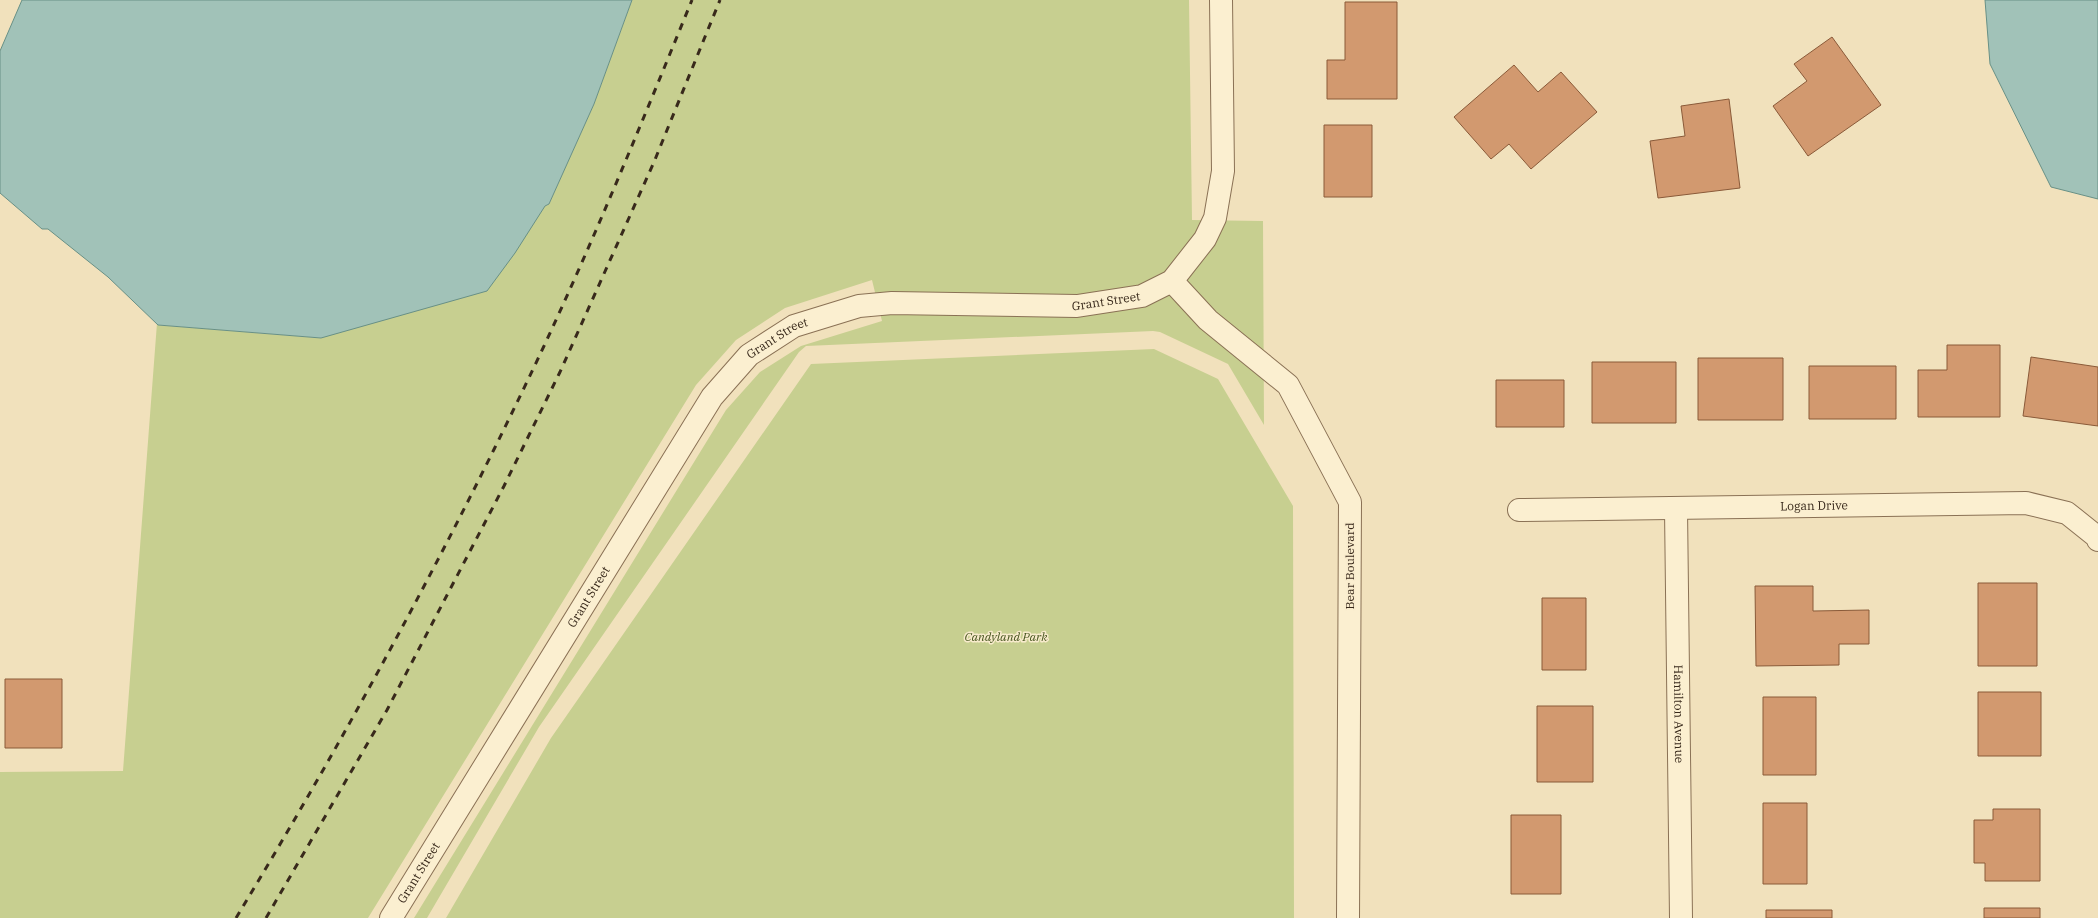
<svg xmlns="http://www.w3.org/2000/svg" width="2098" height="918" font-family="'IBM Plex Serif',serif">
	<rect width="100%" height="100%" fill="#f1e1bc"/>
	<path fill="#c7cf90" d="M632,0H1189L1192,220L1263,221L1264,425L1228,364L1160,332L1153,331L806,346L799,352L539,727L427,918H414L726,410L760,372L801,346L882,321L872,280L785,308L736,340L696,385L368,918H0V772L123,771L157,323L158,325L321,338L549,204L594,104Z
		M1154,349L1218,379L1293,506L1294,918H446L551,738L811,364Z"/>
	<path fill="#a1c2b8" stroke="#689086" d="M22,0H632L594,104L549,204L545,206L515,253L487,291L321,338L158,325L108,277L48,229H42L0,193V51Z
		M1985,0H2098V199L2051,187L1990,64Z"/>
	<path fill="#d2996f" stroke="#8a5a39" d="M1345,2H1397V99H1327V60H1345Z
		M1832,37L1881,105L1808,156L1773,106L1807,81L1794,64Z
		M1514,65L1538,92L1561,72L1597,112L1531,169L1509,144L1491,159L1454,117Z
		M1729,99L1740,188L1658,198L1650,141L1685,136L1681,106Z
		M1324,125H1372V197H1324Z
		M1947,345H2000V417H1918V370H1947Z
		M2031,357L2098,367V426L2023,416Z
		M1698,358H1783V420H1698Z
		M1592,362H1676V423H1592Z
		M1809,366H1896V419H1809Z
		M1496,380H1564V427H1496Z
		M1978,583H2037V666H1978Z
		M1755,586H1813V611L1869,610V644H1839V665L1756,666Z
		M1542,598H1586V670H1542Z
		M5,679H62V748H5Z
		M1978,692H2041V756H1978Z
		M1763,697H1816V775H1763Z
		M1537,706H1593V782H1537Z
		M1763,803H1807V884H1763Z
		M1993,809H2040V881H1985V863H1974V820H1993Z
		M1511,815H1561V894H1511Z
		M1984,908H2040V918H1984Z
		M1766,910H1832V918H1766Z"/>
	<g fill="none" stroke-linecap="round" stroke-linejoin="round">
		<g stroke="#8a7155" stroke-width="24">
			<g id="minor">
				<path d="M1172,281L1208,320L1288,385L1350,502L1348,918"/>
				<path id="s1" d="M1676,509L1681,918"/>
				<path id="s2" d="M1519,510L2026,503L2067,513L2097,537L2098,540"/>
				<path id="s3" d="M391,918L712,397L749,355L794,326L859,306L892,303L1077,306L1142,296L1172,281L1205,239L1215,218L1223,171L1221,0"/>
			</g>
		</g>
		<use href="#minor" stroke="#fbefd0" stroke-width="22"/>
		<path stroke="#38291b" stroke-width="3" stroke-dasharray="7 7" stroke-linecap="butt" d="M236,918C345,738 445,554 535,365C592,245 642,122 692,0
			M266,918L387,710L504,486L560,372L654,162L720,0"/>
	</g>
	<g text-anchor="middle" stroke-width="3" stroke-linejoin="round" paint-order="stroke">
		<g font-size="12" fill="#38291b" stroke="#f8ebcc">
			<text dy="4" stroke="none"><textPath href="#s3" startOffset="1037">Grant Street</textPath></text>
			<text dy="4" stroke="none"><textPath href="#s3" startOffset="701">Grant Street</textPath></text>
			<text dy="4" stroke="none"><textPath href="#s2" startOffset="295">Logan Drive</textPath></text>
			<text transform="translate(1350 566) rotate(-90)" y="4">Bear Boulevard</text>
			<text dy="4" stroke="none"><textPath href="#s3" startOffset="377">Grant Street</textPath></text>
			<text dy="4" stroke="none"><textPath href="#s1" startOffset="205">Hamilton Avenue</textPath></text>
			<text dy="4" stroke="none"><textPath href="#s3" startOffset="53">Grant Street</textPath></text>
		</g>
		<g font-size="12" font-style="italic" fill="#485620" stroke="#f8ebcc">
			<text x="1006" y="641">Candyland Park</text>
		</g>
	</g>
</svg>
